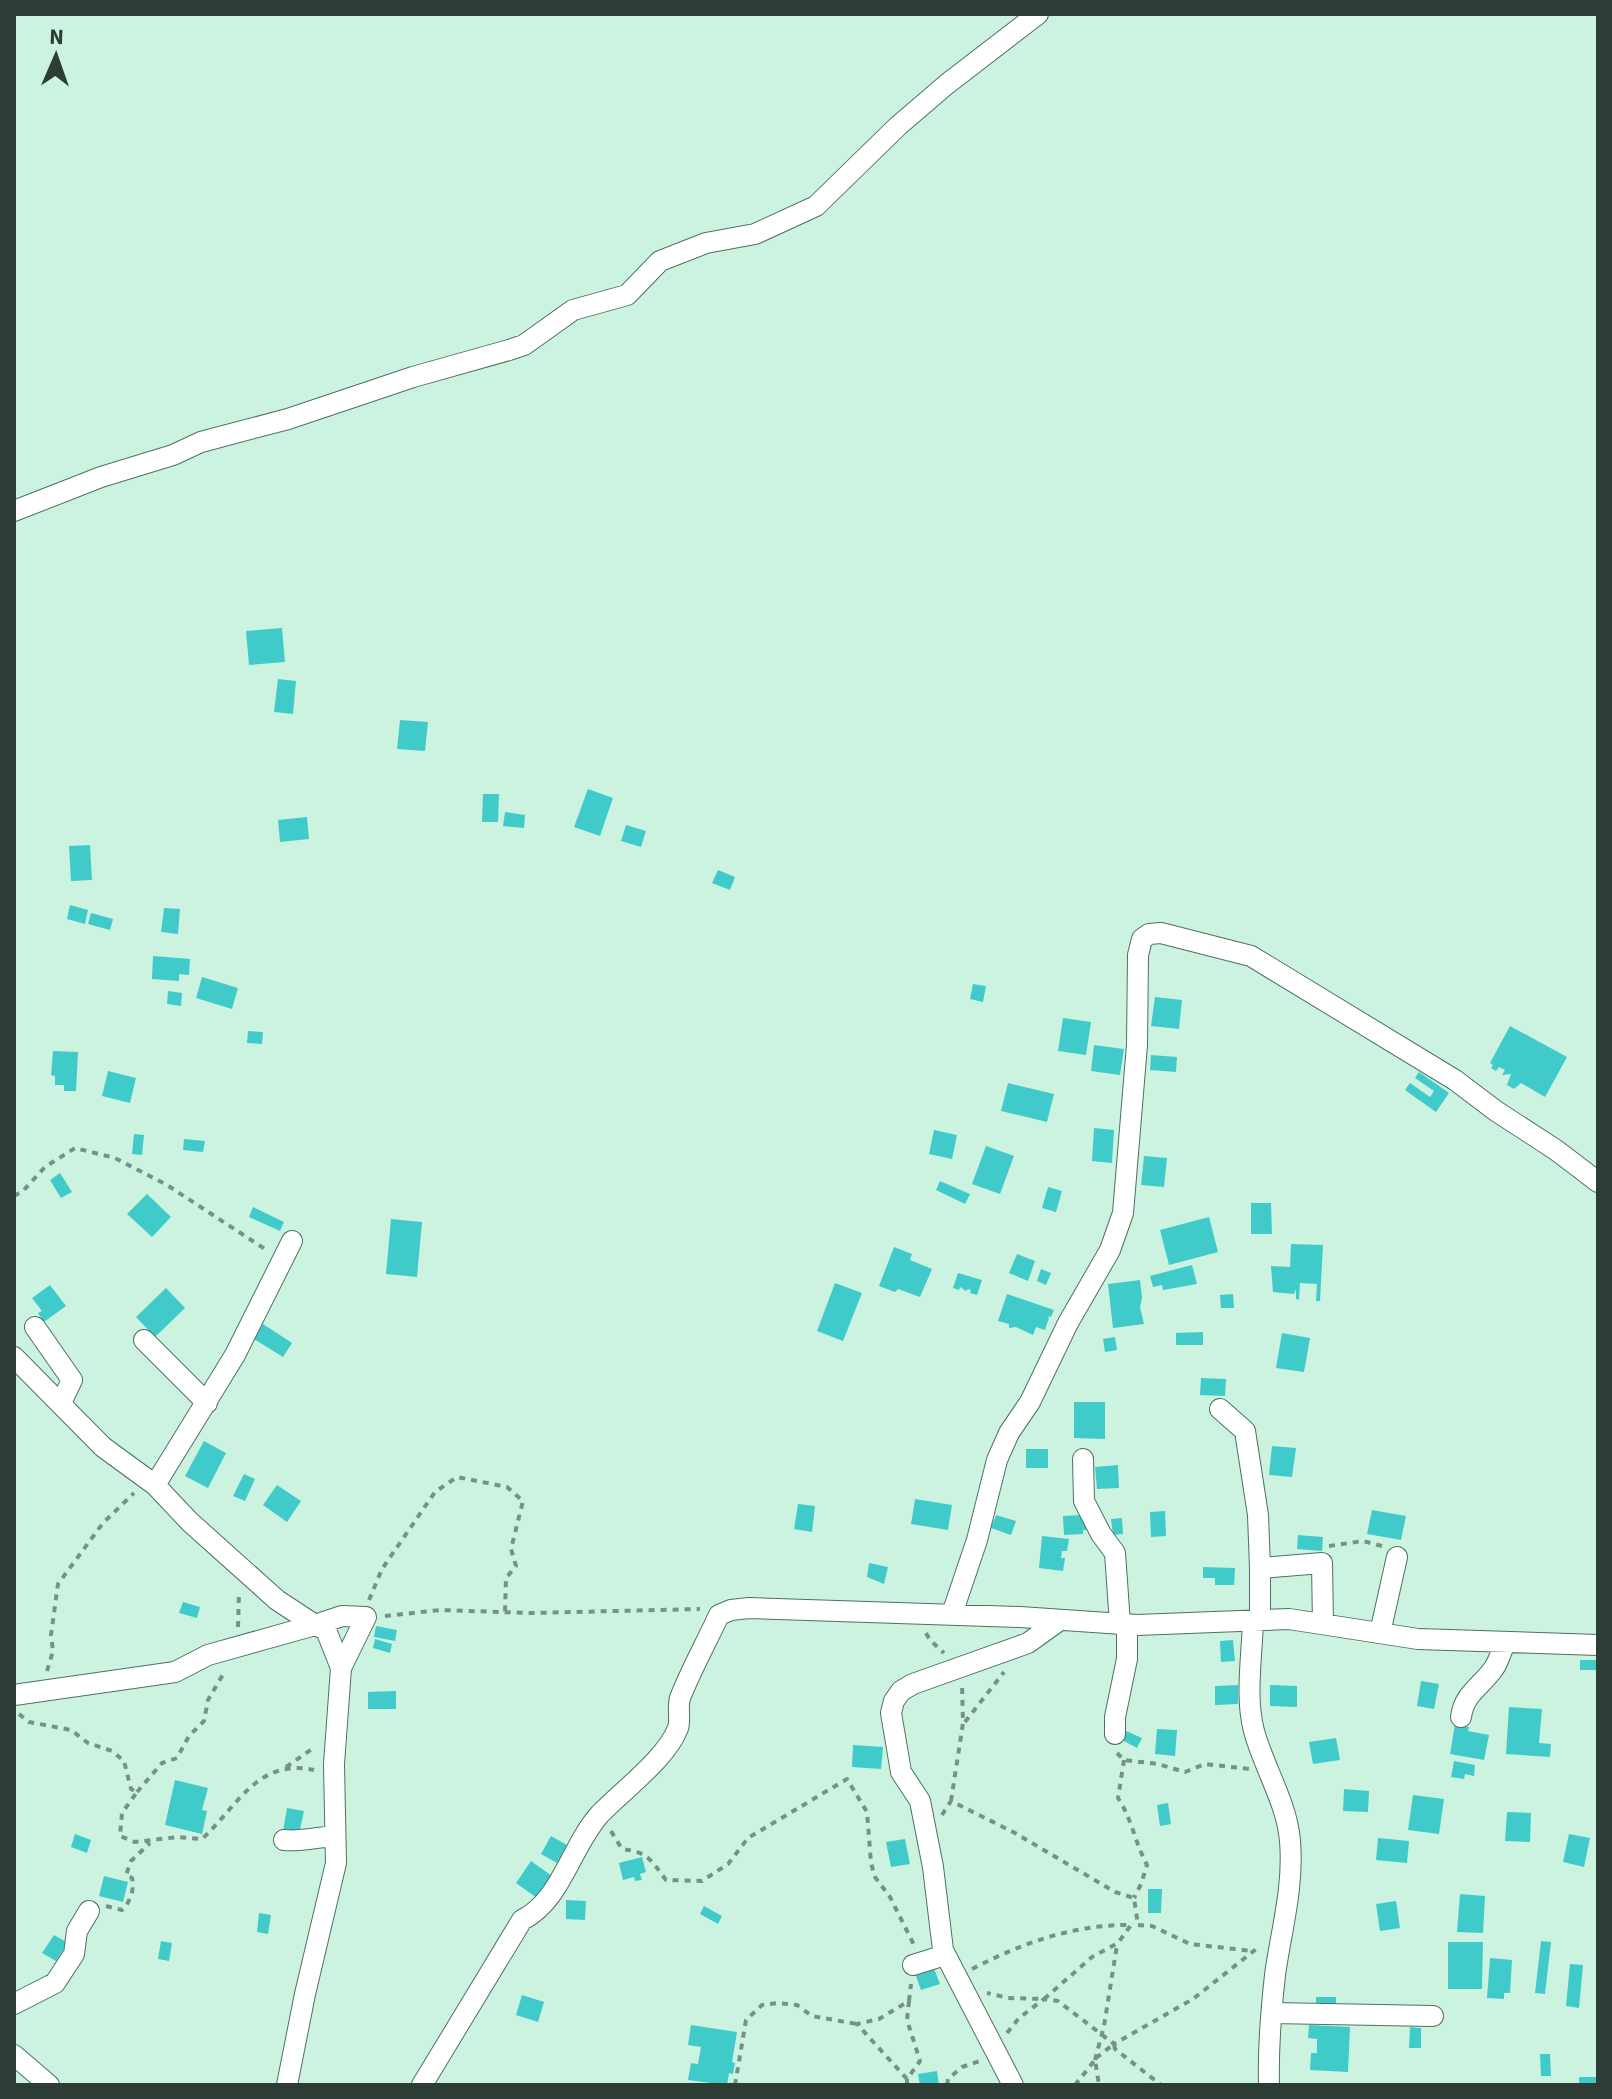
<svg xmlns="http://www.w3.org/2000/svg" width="1612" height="2099" font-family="'Source Sans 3',sans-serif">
	<rect width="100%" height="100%" fill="#ccf3e0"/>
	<path fill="#40cbca" d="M282,628L285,662L249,665L246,631Z
		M278,679L296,681L293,714L274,712Z
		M400,720L428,722L425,751L397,749Z
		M588,789L613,798L600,836L574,827Z
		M483,794H499L498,822H482Z
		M505,812L525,815L524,828L503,826Z
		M307,817L309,839L280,842L278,820Z
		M626,825L646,831L641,847L621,841Z
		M90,845L92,880L71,881L69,846Z
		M718,870L735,877L730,890L712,883Z
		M70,905L88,910L85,924L67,919Z
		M164,908L180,909L178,934L161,932Z
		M91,913L113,919L110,930L88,924Z
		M153,956L190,959L189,975L179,974V981L152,979Z
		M202,977L238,988L232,1009L196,998Z
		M973,984L986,986L983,1002L970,999Z
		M168,991L182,993L181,1006L167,1004Z
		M1155,997L1182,1000L1179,1029L1151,1026Z
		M1063,1018L1091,1022L1086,1055L1058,1051Z
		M1510,1026L1567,1057L1545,1097L1521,1083L1514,1089L1507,1085L1511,1074L1502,1075L1505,1070L1499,1067L1496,1071L1491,1068L1493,1065L1490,1063Z
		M248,1031L263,1032L262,1044L247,1043Z
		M1094,1045L1124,1049L1120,1075L1091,1071Z
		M53,1051L78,1052L76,1091H64V1085H55V1076L51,1075Z
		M1151,1055L1177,1057L1176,1072L1150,1070Z
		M108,1071L136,1078L130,1103L102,1096Z
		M1419,1072L1449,1093L1436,1112L1405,1090L1410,1083L1430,1097L1434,1091L1415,1078Z
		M1008,1083L1054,1094L1047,1122L1001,1111Z
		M1094,1128L1114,1130L1112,1163L1092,1161Z
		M934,1130L957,1135L952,1159L929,1154Z
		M134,1134L144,1135L142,1155L132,1154Z
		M184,1139L205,1141L203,1152L183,1150Z
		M986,1146L1014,1156L1000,1194L972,1184Z
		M1144,1156L1167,1158L1164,1187L1141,1185Z
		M60,1173L72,1192L61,1198L50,1180Z
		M940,1181L970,1194L965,1204L936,1190Z
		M1048,1187L1062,1191L1056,1212L1042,1208Z
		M147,1194L171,1217L152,1237L127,1214Z
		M1251,1203H1271L1272,1234H1251Z
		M253,1207L284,1222L280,1231L249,1217Z
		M1209,1217L1218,1252L1169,1265L1160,1230Z
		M391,1219L422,1222L417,1277L386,1274Z
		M1291,1244L1323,1245L1320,1301H1316L1317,1284L1300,1283L1299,1300L1296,1299V1289L1294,1294L1273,1292L1271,1266L1290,1267Z
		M894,1247L912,1254L910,1260L932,1269L920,1297L898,1289L895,1292L879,1286Z
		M1017,1254L1035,1261L1028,1281L1009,1273Z
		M1192,1265L1197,1284L1163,1290L1162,1285L1153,1287L1150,1276Z
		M1041,1269L1051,1273L1046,1285L1037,1281Z
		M958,1273L982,1280L977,1295L970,1293L971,1290L968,1289L966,1291L960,1287L959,1290L953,1288Z
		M1140,1280L1142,1298L1140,1307L1144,1324L1113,1328L1108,1284Z
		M835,1283L862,1293L843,1341L817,1331Z
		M50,1285L66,1306L44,1322L38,1313L42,1311L32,1298Z
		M166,1288L185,1308L155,1337L136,1317Z
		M1007,1294L1054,1310L1051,1317L1047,1316L1049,1318L1045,1330L1036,1327L1033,1335L1016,1327L1009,1328V1324L998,1321Z
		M1233,1294L1234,1308H1221L1220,1295Z
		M263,1324L292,1343L283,1357L254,1339Z
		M1203,1332V1345H1176V1333Z
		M1282,1333L1310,1338L1304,1372L1276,1368Z
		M1115,1337L1117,1350L1105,1352L1103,1339Z
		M1201,1378L1226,1379L1225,1396L1200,1395Z
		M1074,1402H1105V1439L1074,1438Z
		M204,1441L226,1453L208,1488L185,1476Z
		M1272,1446L1296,1448L1292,1477L1269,1475Z
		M1026,1449H1048V1468H1026Z
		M1118,1465L1119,1488L1097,1489L1095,1467Z
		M244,1474L255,1479L245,1501L233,1496Z
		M277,1485L301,1501L287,1522L263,1505Z
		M915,1499L952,1505L948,1530L911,1524Z
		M798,1504L815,1506L812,1532L794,1529Z
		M1372,1510L1406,1516L1401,1540L1367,1534Z
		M1165,1511L1166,1536L1151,1537L1150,1512Z
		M996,1515L1016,1521L1011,1535L991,1528Z
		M1083,1515L1084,1524L1088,1523L1089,1530H1083V1534L1064,1535L1063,1516Z
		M1122,1518L1123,1534L1113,1535L1111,1519Z
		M1298,1535L1323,1537L1322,1551L1297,1549Z
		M1042,1536L1069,1539L1067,1551H1062L1061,1558H1065L1063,1571L1039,1568Z
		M869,1563L888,1567L884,1584L867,1577Z
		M1203,1567L1235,1568L1234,1585H1215V1578H1203Z
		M183,1602L200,1607L197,1618L179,1613Z
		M376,1626L397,1630L395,1641L374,1637Z
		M375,1639L392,1644L390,1653L373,1648Z
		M1233,1640L1235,1661L1221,1662L1220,1641Z
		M1580,1660H1598V1670H1580Z
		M1421,1681L1439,1684L1434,1709L1417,1706Z
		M1238,1685V1704L1215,1705V1686Z
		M1270,1685L1297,1686V1707L1270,1706Z
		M396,1691V1709H368V1692Z
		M1509,1707L1542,1709L1539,1743L1551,1744L1550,1757L1506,1754Z
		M1455,1724L1469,1727L1468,1731L1489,1735L1484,1760L1450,1754Z
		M1157,1729L1177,1730L1175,1756L1155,1754Z
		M1126,1731L1142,1738L1137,1748L1122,1740Z
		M1336,1738L1340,1760L1313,1764L1309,1742Z
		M853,1745L883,1747L881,1769L852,1767Z
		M1454,1761L1475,1765L1474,1776L1465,1774L1464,1779L1451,1777Z
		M175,1780L208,1788L202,1810L207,1811L202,1834L165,1825Z
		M1344,1789L1369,1791L1368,1812L1343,1811Z
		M1413,1795L1444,1799L1439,1834L1408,1830Z
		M1168,1803L1171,1824L1160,1826L1157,1805Z
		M287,1808L304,1811L299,1834L283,1831Z
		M1507,1812L1531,1813L1530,1842L1505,1841Z
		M75,1834L91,1840L87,1853L71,1847Z
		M1569,1834L1590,1838L1584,1867L1563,1862Z
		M551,1836L567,1845L557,1863L541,1854Z
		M1378,1838L1409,1841L1407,1863L1376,1860Z
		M905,1839L910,1864L891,1867L886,1842Z
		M642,1857L646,1872L640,1874L642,1880L635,1881L634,1877L623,1880L619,1863Z
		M531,1861L552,1876L537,1898L516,1883Z
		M104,1876L128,1882L123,1902L99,1896Z
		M1148,1889H1162L1161,1913H1148Z
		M1460,1894L1485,1896L1483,1933L1457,1932Z
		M566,1900L586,1901L585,1920L566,1919Z
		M1396,1901L1400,1928L1380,1931L1376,1904Z
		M704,1906L722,1916L718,1924L700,1914Z
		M259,1913L271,1915L268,1934L257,1932Z
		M54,1935L68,1943L56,1961L42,1953Z
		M161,1941L172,1943L169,1961L158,1959Z
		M1541,1941L1551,1942L1545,1994L1535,1993Z
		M1448,1942H1483L1482,1989H1448Z
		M1490,1958L1512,1960L1510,1993H1504V1999L1487,1998Z
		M1570,1964L1583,1965L1579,2008L1566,2006Z
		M933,1966L940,1984L921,1990L915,1973Z
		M522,1995L544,2002L538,2022L516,2015Z
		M1316,1997H1336V2008H1316Z
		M691,2025L737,2032L732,2062L735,2063L733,2074L729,2073L727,2085L688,2080L691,2063L698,2064L701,2047L688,2045Z
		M1309,2025L1350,2027L1348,2072L1310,2070L1311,2053H1317V2039L1308,2038Z
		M1410,2027L1421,2028V2048H1409Z
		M1540,2054H1550L1551,2076H1541Z
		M937,2071L939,2085H920L918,2074Z
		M1579,2077H1598V2085H1579Z"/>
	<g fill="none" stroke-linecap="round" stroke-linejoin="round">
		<g stroke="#4e7160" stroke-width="22">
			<path id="minor" d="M14,511L101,477L173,455L201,442L288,419L413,377L509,350L524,345L573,310L627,295L660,261L706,243L755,234L816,206L898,126L947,84L1038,14
				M35,1327L72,1380L61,1403
				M144,1340L207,1403
				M14,1357L103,1447L155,1485L190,1522L277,1600L315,1625L342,1616L366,1617L341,1668
				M1220,1409L1245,1431L1258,1515L1260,1568
				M1083,1459L1084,1501L1101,1534L1115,1553L1120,1624
				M155,1485L235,1355L292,1241
				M952,1614L977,1540L997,1460L1009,1433L1030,1402L1068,1323L1110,1250L1123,1213L1137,1045L1138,955L1142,939L1149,934L1161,933L1251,956L1455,1080L1496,1111L1556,1150L1598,1182
				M1253,1621C1252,1656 1245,1697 1254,1731C1264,1768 1287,1803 1290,1841C1294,1887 1281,1931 1275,1975C1271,2011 1268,2049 1269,2085
				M1260,1621V1568L1322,1563L1323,1624
				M1380,1633L1397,1557
				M14,1695L175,1672L208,1655L315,1625L326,1630L341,1668L334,1764L336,1863L305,1994L287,2085
				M1461,1717C1464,1693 1482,1686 1494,1668C1499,1661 1501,1651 1505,1644
				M1115,1734V1717L1127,1659V1625
				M284,1840C300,1842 318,1837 335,1836
				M913,1965L945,1955
				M14,2004L55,1983L74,1954L77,1931L89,1911
				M1272,2013L1433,2016
				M14,2055L49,2085
				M422,2085L522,1920C561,1901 571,1846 600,1814C622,1791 667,1758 678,1728C681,1719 677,1708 680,1698C690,1672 707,1641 719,1615L731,1610L749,1608L1020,1617L1137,1625L1289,1619L1418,1639L1598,1645
				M1013,2085L943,1950L933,1867L920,1801L901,1772L891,1713L894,1701L901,1691L913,1684L1028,1643L1060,1620"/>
		</g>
		<path stroke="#779285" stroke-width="4" stroke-dasharray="6 6" stroke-linecap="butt" d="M14,1196L23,1191L45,1167L75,1148L115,1158L167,1185L268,1251
			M1329,1546L1363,1541L1382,1546
			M369,1600L382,1569L435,1492L457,1477L507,1487L523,1501L511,1549L516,1566L506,1578L505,1612
			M385,1616L440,1610L531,1613L700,1609
			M238,1627L239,1592
			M926,1633L930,1640L944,1653
			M47,1671L53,1651L51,1635L58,1584L103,1523L134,1493
			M19,1714L29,1722L71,1730L88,1743L112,1751L124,1761L131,1789L137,1792L122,1813L120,1836L135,1842L178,1837L202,1839C238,1806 257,1758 314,1770
			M965,1722L1004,1672
			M1117,1753L1124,1760L1158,1764L1185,1772L1205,1764L1250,1769
			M1124,1760L1118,1798C1132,1819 1135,1843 1147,1865L1141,1884L1134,1898
			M286,1767L315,1747
			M137,1792L162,1763L177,1758L189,1736L204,1721L208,1700L225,1671
			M951,1801L963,1723L962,1684
			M942,1815L951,1801L1015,1833L1115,1892L1134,1898L1138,1925
			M611,1831L622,1849C648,1852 651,1860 666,1880L702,1881L728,1864L748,1838L847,1779L867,1812L871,1863L875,1877L890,1897L915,1947
			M106,1906L122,1910C130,1903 135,1888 132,1878L126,1875L131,1861L150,1843
			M1138,1925L1152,1926L1190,1944L1253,1951
			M972,1969C1022,1943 1075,1924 1131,1925L1118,1943L1092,1957L1044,1999L1008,1998L987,1993
			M909,2001L911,1984
			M1007,2033L1019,2018L1044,1999L1058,2001L1114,2044L1193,1999L1260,1946
			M1096,2058L1114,2044L1115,2049L1161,2085
			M1095,2060L1104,2026L1117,1945
			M907,2079L857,2024L879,2019L909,2001L907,2020L920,2061L907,2079V2085
			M735,2085L746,2020L762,2005L778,2003L797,2005L812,2016L857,2024
			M947,2085L948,2079L962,2067L980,2061
			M1075,2085L1095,2060L1099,2085"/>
		<use href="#minor" stroke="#fff" stroke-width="20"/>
	</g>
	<rect width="1612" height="2099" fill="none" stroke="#2d3d35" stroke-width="32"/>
	<g transform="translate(56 56) rotate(2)" stroke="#ccf3e0" stroke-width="6" paint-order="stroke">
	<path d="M0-6L14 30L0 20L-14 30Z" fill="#2d3d35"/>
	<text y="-12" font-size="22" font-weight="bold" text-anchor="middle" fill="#2d3d35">N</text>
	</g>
</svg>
